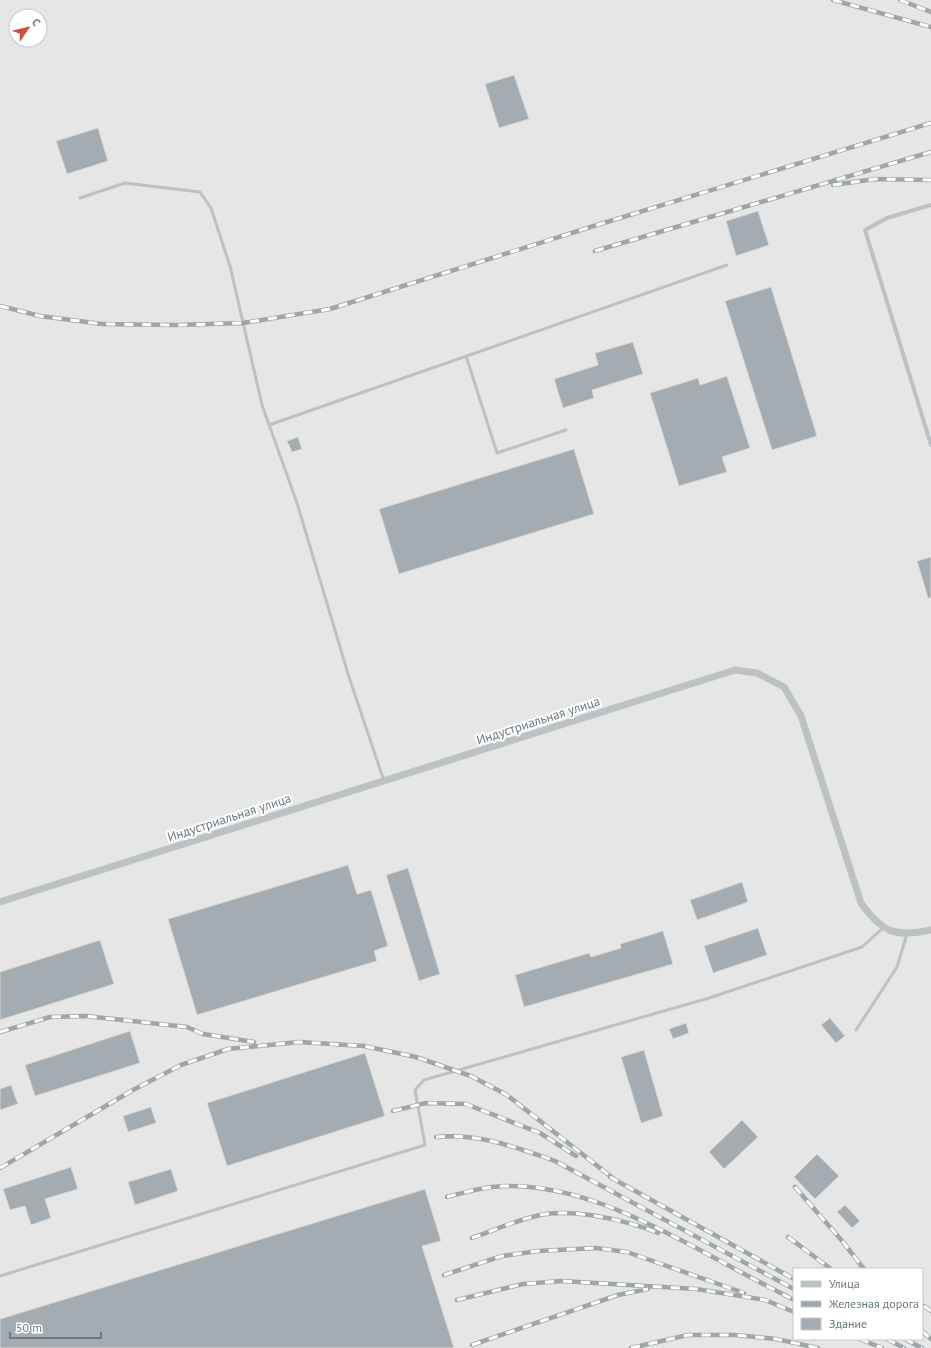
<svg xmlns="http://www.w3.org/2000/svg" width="931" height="1348" font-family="'PT Sans',sans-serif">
	<rect width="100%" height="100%" fill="#f7f7f5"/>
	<path fill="#e5e6e5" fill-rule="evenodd" d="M0,0H931V1348H0ZM16,16H40V40H16ZM794,1269H922V1339H794Z"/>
	<path fill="#a4acb1" stroke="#d9d8d7" d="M514,75L529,119L499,128L485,84Z
		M98,128L108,161L67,174L56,141Z
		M758,211L769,245L736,256L726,221Z
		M771,287L817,436L772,450L725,301Z
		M633,342L643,374L592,390L594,398L563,408L554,379L598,365L595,353Z
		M727,376L750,448L722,457L727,472L679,486L650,393L698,378L700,385Z
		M298,437L302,449L292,452L287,441Z
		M574,449L594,514L399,574L379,509Z
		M931,557V598H928L917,561Z
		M348,865L357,894L371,890L388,946L374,951L377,961L197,1015L168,919Z
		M408,868L440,974L419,981L386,875Z
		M742,882L748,902L697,920L690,900Z
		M758,928L767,955L713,973L704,946Z
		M663,931L673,964L524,1007L515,975L589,953L591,957L621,948L620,944Z
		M100,940L114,984L0,1020V972Z
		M830,1018L845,1036L836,1043L821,1025Z
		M686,1023L689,1033L673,1039L669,1029Z
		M130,1031L140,1063L35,1096L25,1065Z
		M644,1050L663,1116L641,1123L621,1057Z
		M365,1053L385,1116L227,1166L207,1103Z
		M11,1085L18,1104L0,1110V1089Z
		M151,1107L156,1123L128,1132L123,1116Z
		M742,1120L758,1137L724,1169L709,1152Z
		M817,1154L839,1176L815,1199L794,1177Z
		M71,1167L78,1189L45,1199L51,1218L31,1225L25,1206L10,1210L3,1189Z
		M171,1169L178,1191L135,1205L128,1182Z
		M425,1189L441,1241L422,1246L454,1348H0V1319Z
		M845,1205L860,1221L852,1228L837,1212Z"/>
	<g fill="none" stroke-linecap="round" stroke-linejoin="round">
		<path stroke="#bcc1c4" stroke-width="3" d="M80,198L125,183L200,192L211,208L230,266L262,405L297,503L349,677L384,781
			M466,356L497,453L566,430
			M269,425L727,265
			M856,1030L897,967L907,934
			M0,1276L425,1145L415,1090L424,1080L709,998L862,947L884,927"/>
		<path stroke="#bcc1c4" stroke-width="4" d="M931,205L887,218L865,230L931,445"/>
		<path stroke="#bcc1c4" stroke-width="7" d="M0,902L735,670L757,673L784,687L801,716L861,903C882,932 895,938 931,930"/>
		<g stroke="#9fa6aa" stroke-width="4.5">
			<path id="rail" d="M833,0L931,27
				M900,0L931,12
				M833,185L875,179L931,180
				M595,251L931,152
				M0,306L40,316L102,324L176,325L243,323L330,309L597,225L931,123
				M0,1032L50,1017L86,1016L187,1027L203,1034L254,1042
				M393,1111L426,1103L466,1104L540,1133L576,1156
				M436,1137C477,1133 516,1147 555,1161L794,1289
				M0,1168L133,1090L181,1065L228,1049L299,1042L364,1046L416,1057L471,1076L507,1095L614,1179
				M610,1177L794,1279
				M795,1187L843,1242L864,1269
				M447,1197C465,1192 484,1187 503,1186C574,1184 639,1218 700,1250C731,1267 763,1284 794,1300
				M788,1237L831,1269
				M472,1238C493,1231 514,1221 536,1216C569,1207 627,1220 658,1233
				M444,1275L502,1256L538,1251L596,1248L627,1252L744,1293
				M457,1300L523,1284L561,1281L696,1289L765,1300L794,1312
				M924,1306L931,1311
				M922,1331L931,1339
				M860,1339L882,1348
				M887,1339L904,1348
				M905,1339L922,1348
				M472,1345L618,1295L648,1289
				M631,1348L688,1335H735L776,1339L818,1348"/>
		</g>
		<use href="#rail" stroke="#fff" stroke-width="3" stroke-dasharray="9" stroke-linecap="butt"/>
	</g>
	<g text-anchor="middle" stroke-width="4" stroke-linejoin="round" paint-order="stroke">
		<g font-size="13" fill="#697982" stroke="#fff">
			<text transform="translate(538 720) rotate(-18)" y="5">Индустриальная улица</text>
			<text transform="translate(229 817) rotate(-18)" y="5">Индустриальная улица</text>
		</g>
	</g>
	<rect x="793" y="1268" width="130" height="72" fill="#ffffff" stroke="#c3c9cd"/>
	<rect x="801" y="1281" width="20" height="6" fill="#bcc1c4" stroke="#c3c9cd"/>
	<text x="829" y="1288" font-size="12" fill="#697982">Улица</text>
	<rect x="801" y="1301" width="20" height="6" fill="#9fa6aa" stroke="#c3c9cd"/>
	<text x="829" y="1308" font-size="12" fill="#697982">Железная дорога</text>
	<rect x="801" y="1318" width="20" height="12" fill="#a4acb1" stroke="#c3c9cd"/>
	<text x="829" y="1328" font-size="12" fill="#697982">Здание</text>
	<g transform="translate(28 28) rotate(55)"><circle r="19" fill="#ffffff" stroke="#c3c9cd"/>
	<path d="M0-3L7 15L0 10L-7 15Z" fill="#d0513c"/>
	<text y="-6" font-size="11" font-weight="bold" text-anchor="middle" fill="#697982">С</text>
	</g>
	<path d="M10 1332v6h91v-6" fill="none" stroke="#697982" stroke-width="2"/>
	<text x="16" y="1332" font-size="12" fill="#697982" stroke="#ffffff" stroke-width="3" paint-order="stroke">50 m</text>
</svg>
